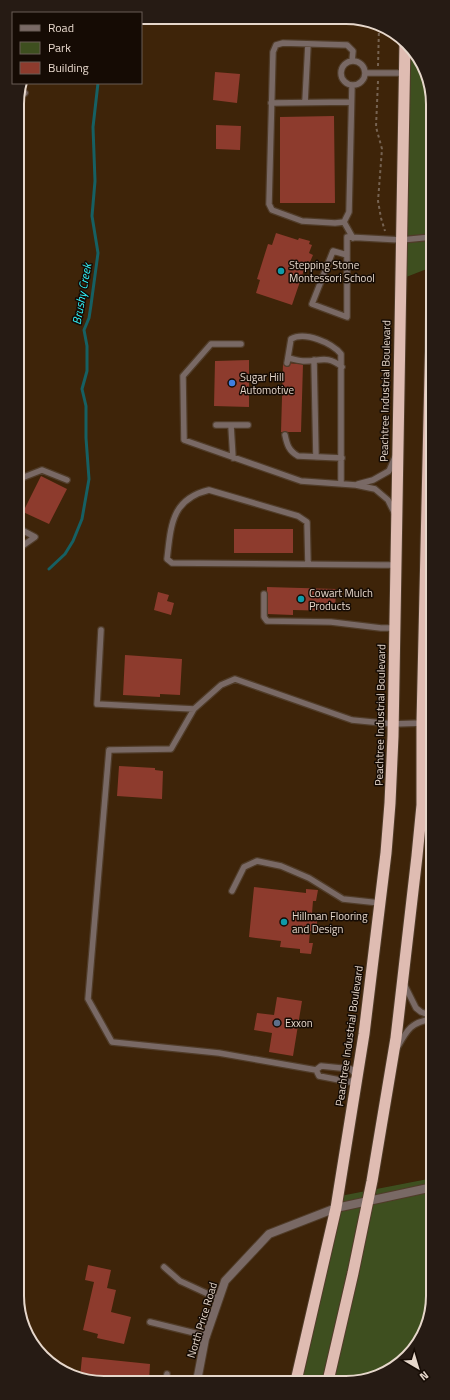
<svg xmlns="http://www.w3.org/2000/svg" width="450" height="1400" font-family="'Titillium Web',sans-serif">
	<rect width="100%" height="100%" fill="#341f0a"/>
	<path fill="#3e2409" d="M141,17L363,19L403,40L396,281L432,267L433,1178L335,1197L294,1381H87L42,1357L19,1312L17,98L21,83H141Z"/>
	<path fill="#3e4f1f" d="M408,43L431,88L432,267L396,281Z
		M433,1178V1301L411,1353L362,1381H294L335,1197Z"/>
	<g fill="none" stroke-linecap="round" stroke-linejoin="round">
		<path stroke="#166063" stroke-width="3" d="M49,569L65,554L73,541L82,519L89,479L86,438V406L82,389L87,371V346L84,330L89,318L91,305L98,253L92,216L95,181L93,127L98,83"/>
	</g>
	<path fill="#8d3b2d" d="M215,72L240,74L237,103L213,100Z
		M334,116L335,203H280V117Z
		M216,125L241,126L240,150L216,149Z
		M276,233L298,240L299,238L310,241L309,244L312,245L309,253L313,255L310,262L307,261L292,305L256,293L260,280L257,279L268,244L272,245Z
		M249,360V407L214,406L215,361Z
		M283,363L303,364L301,432H281Z
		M41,476L67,489L49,524L23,512Z
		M234,529H293V553H234Z
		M267,587L336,589L335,611L293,610V615L267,614Z
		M158,592L169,595L167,601L174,603L171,615L154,610Z
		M125,655L182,659L180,695L160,694V697L123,695Z
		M119,766L155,768V770L163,771L162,799L117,796Z
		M254,887L306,893V889L318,890L316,901H313L312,913H318L316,932L310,931L309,943H313L311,954L300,953V949L280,947L281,941L249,937Z
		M277,997L302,1001L293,1056L269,1052L272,1033L254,1030L257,1013L274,1015Z
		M88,1265L111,1270L107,1288L116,1290L111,1312L131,1317L124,1344L97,1338L98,1334L83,1330L94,1282L85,1280Z
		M82,1357L150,1364L149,1381H87L80,1377Z
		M239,1377L241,1381H218V1379Z"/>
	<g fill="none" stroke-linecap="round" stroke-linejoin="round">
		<g stroke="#503c29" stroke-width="8">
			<path id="service" d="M341 73a12 12 0 1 1 24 0a12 12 0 1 1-24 0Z
				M365,73H404
				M352,85L349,212L344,222L335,223L302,221L272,210L269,204L273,52L276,45L283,43L347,45L353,51L352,61
				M19,90L25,93
				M305,102L308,44
				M271,103L351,102
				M344,222L353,238
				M347,255L333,251L312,304L347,317V237L401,240L432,237
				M241,344H211L183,376L184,440L301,481L356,485L375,489L388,500L395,514
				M288,358C294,359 299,361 305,361C321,361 327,355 342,367
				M314,360L316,457
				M287,363L291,339C305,331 332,343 341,354V484
				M216,425H248
				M231,426L233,458
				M285,435C287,445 289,451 298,456L342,458
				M18,481L19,479L42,470L67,480
				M358,484L373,480L389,471L395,457
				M18,528L35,537L18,549
				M308,564L307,522L298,516L209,490C171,499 171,526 167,559L172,563L381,565H395
				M264,594V617L267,621L331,622L381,628H395
				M101,630L97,704L194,709L221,685L235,679L352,720L393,724L422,723L432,719
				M194,709L171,749L109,750L88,999L112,1042L219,1053L316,1070
				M422,723L432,729
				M232,891L244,867L257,861L281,866L309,878L343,899L380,903
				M404,984L416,1008L421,1012L432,1016
				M397,1048C407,1030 411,1022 432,1019
				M321,1066L351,1069L357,1077L350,1082L319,1076L316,1070Z
				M164,1267L180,1281L219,1299
				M150,1322L207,1336
				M166,1381L167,1374"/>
		</g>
		<g stroke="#503c29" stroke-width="10">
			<path id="tertiary" d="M197,1381L205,1339L225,1281L269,1234L336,1208L433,1187"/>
		</g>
		<g stroke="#503c29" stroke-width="13">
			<path id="trunk" d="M296,1381L336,1208L364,1034L386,853L390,803L393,736L405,41
				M328,1381L353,1273L372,1181L396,1038L417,856L422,805V723L432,286"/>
		</g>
		<path stroke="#766352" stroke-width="2" stroke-dasharray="3 3" stroke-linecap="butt" d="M378,66L379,27
			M378,81L376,127L382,149L378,201L381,218L385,231"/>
		<use href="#service" stroke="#796965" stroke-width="5.5"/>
		<use href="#tertiary" stroke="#796965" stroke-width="8"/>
		<use href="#trunk" stroke="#dfbcb2" stroke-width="11"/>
	</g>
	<g fill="#0f9aa8" stroke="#150b04" stroke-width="1.5">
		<circle cx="281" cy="271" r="4"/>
		<circle cx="301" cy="599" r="4"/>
		<circle cx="284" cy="922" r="4"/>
	</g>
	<circle fill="#3f7fe0" stroke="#150b04" stroke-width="1.5" cx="232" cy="383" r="4"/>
	<circle fill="#5c6f8a" stroke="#150b04" stroke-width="1.5" cx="277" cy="1023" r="4"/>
	<g text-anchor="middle" stroke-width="3" stroke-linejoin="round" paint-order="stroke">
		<g font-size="11" fill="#e6d7cb" stroke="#150b04" text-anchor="start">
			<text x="289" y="269">Stepping Stone<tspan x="289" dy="13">Montessori School</tspan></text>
			<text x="240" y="381">Sugar Hill<tspan x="240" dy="13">Automotive</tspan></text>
			<text x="309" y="597">Cowart Mulch<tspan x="309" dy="13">Products</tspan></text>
			<text x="292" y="920">Hillman Flooring<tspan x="292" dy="13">and Design</tspan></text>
			<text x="285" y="1027">Exxon</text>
		</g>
		<g font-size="11" fill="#e6d7cb" stroke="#150b04">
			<text transform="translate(385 391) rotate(-89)" y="4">Peachtree Industrial Boulevard</text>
			<text transform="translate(380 715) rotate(-89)" y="4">Peachtree Industrial Boulevard</text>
			<text transform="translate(349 1036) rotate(-82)" y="4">Peachtree Industrial Boulevard</text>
			<text transform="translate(202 1320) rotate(-73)" y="4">North Price Road</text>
		</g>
		<g font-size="12" font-style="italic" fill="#30f7fe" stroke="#150b04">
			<text transform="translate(82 294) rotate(-80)" y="4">Brushy Creek</text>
		</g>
	</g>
	<path d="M0 0H450V1400H0ZM104 24H346A80 80 0 0 1 426 104V1296A80 80 0 0 1 346 1376H104A80 80 0 0 1 24 1296V104A80 80 0 0 1 104 24Z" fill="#261b14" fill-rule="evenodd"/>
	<path fill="none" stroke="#e6d7cb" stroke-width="2" d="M104 24H346A80 80 0 0 1 426 104V1296A80 80 0 0 1 346 1376H104A80 80 0 0 1 24 1296V104A80 80 0 0 1 104 24Z"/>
	<rect x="12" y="12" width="130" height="72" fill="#150b04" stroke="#695d54"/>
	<rect x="20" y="25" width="20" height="6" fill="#796965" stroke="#695d54"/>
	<text x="48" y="32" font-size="12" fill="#e6d7cb">Road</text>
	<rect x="20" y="42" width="20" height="12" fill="#3e4f1f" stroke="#695d54"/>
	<text x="48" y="52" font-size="12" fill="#e6d7cb">Park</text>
	<rect x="20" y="62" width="20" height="12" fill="#8d3b2d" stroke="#695d54"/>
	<text x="48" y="72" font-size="12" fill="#e6d7cb">Building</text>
	<g transform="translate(418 1368) rotate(142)" stroke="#150b04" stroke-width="3" paint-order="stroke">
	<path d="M0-3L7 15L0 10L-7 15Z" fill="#e6d7cb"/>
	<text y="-6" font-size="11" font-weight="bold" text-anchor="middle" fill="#e6d7cb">N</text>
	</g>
</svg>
